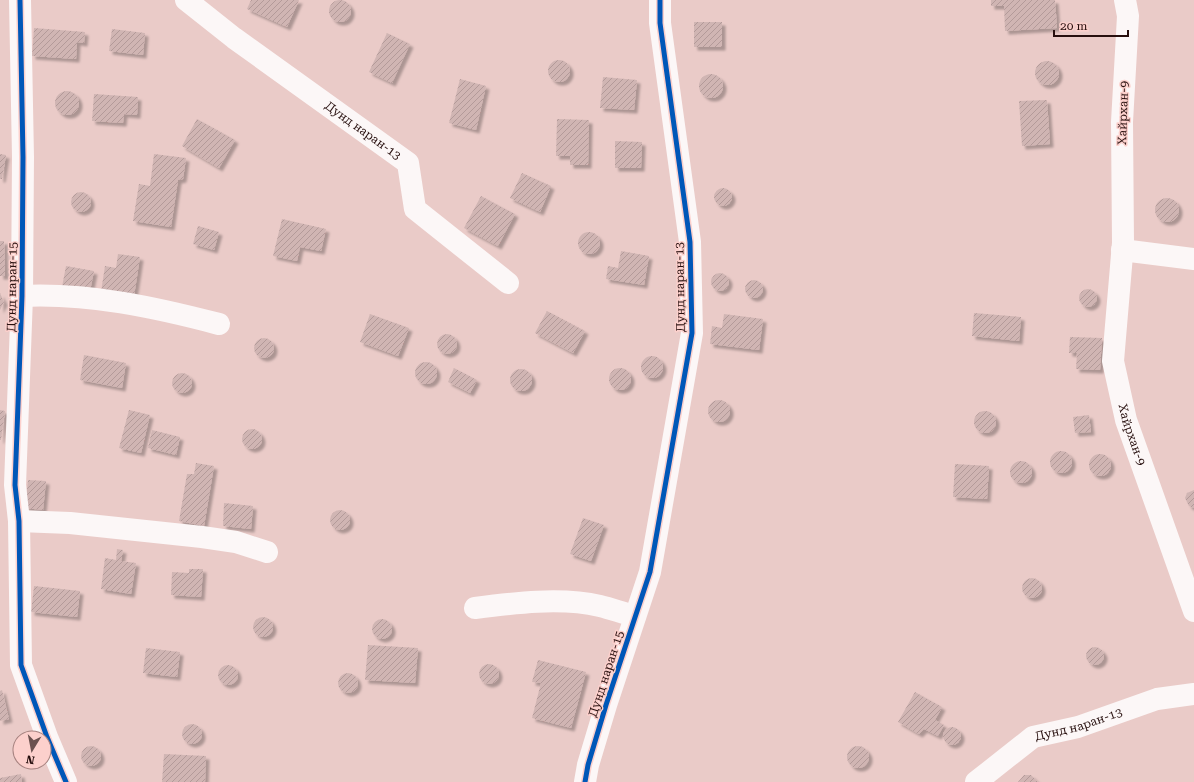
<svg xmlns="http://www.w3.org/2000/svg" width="1194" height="782" font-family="'Roboto Serif',serif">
	<defs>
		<pattern id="building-hatch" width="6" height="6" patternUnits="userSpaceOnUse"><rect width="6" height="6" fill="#d0b5b3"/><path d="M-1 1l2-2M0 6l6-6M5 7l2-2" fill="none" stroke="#b39a99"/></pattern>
		<filter id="shadow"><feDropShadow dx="3.5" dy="3.5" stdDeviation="1" flood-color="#0004"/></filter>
	</defs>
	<rect width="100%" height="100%" fill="#eacbc8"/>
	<path fill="url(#building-hatch)" filter="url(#shadow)" d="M251,0H299L287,27L247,9Z
		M991,0H1055L1057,28L1005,31L1004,6H991Z
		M329 11a11 11 0 1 1 22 0a11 11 0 1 1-22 0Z
		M694,22H722V47H694Z
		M34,28L85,32L84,43L77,42L76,59L32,56Z
		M112,29L145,33L143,55L109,51Z
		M387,33L410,44L392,83L369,72Z
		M548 71a11 11 0 1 1 22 0a11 11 0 1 1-22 0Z
		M1035 73a12 12 0 1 1 24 0a12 12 0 1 1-24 0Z
		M699 86a12 12 0 1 1 24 0a12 12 0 1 1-24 0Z
		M603,77L637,80L634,110L600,108Z
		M460,79L486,86L476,130L449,123Z
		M55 103a12 12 0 1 1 24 0a12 12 0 1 1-24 0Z
		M94,94L138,97L137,115L124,114L123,123L92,121Z
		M1047,100L1050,144L1022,146L1019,101Z
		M197,119L235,140L219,168L182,146Z
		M557,119L589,120L588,165H570V156H556Z
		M615,141L642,142L641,168H615Z
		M0,154L6,155L2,179H0Z
		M154,154L186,158L183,179L178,180L171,227L133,221L139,184L150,186Z
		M522,173L551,186L540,212L510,198Z
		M714 197a9 9 0 1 1 18 0a9 9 0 1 1-18 0Z
		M71 202a10 10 0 1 1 20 0a10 10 0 1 1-20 0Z
		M481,196L515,214L498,246L464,228Z
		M1155 210a12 12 0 1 1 24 0a12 12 0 1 1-24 0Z
		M282,219L326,229L321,251L300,247L297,261L273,256Z
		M198,226L219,232L214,250L193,244Z
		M578 243a11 11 0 1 1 22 0a11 11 0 1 1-22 0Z
		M0,241H4L5,276H0Z
		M621,251L649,256L644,285L606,279L608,266L618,268Z
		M118,254L140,257L134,296L101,292L105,266L116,268Z
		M66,266L94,271L90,291L62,287Z
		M711 282a9 9 0 1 1 18 0a9 9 0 1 1-18 0Z
		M745 289a9 9 0 1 1 18 0a9 9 0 1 1-18 0Z
		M1079 298a9 9 0 1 1 18 0a9 9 0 1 1-18 0Z
		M0,293L4,302L0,310Z
		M547,311L585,331L573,353L535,333Z
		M974,313L1021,317L1019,341L972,336Z
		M370,314L409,328L398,356L360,342Z
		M724,314L763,319L759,350L710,344L712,326L722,328Z
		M437 344a10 10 0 1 1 20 0a10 10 0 1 1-20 0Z
		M1070,337L1102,338L1100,370L1076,369L1077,353H1069Z
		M254 348a10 10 0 1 1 20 0a10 10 0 1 1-20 0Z
		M84,355L126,363L122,388L80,380Z
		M641 367a11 11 0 1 1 22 0a11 11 0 1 1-22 0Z
		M415 373a11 11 0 1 1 22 0a11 11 0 1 1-22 0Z
		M454,368L477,380L470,393L448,382Z
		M609 379a11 11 0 1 1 22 0a11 11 0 1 1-22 0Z
		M510 380a11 11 0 1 1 22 0a11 11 0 1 1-22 0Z
		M172 383a10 10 0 1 1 20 0a10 10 0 1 1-20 0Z
		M708 411a11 11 0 1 1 22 0a11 11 0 1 1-22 0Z
		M0,410L5,411L1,440H0Z
		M129,410L150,415L141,453L119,448Z
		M974 422a11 11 0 1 1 22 0a11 11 0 1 1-22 0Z
		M1089,415L1091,432L1075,433L1073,417Z
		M242 439a10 10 0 1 1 20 0a10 10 0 1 1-20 0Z
		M152,430L180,437L176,455L148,448Z
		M1050 462a11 11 0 1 1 22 0a11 11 0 1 1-22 0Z
		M1089 465a11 11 0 1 1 22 0a11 11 0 1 1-22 0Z
		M1010 472a11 11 0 1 1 22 0a11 11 0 1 1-22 0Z
		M196,463L214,466L204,526L179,521L187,474H194Z
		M955,464L989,466L987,499L953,497Z
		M28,480L46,481L43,510L25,508Z
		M1194,490V508L1189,506L1185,498L1187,493Z
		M224,503L253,506L251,529L223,526Z
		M330 520a10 10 0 1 1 20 0a10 10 0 1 1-20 0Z
		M583,518L604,525L591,561L570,554Z
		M117,549L123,550L121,561L136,563L131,594L101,589L105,558L116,560Z
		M189,569H203L201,597L171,595L172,572L189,573Z
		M1022 588a10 10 0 1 1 20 0a10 10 0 1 1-20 0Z
		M34,586L80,591L77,617L31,612Z
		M253 627a10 10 0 1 1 20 0a10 10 0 1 1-20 0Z
		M372 629a10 10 0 1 1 20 0a10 10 0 1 1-20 0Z
		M368,645L418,648L415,683L365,680Z
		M1086 656a9 9 0 1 1 18 0a9 9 0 1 1-18 0Z
		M146,648L180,652L177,677L143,673Z
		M538,660L586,672L571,728L532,718L541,683L532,682Z
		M479 674a10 10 0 1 1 20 0a10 10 0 1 1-20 0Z
		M218 675a10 10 0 1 1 20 0a10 10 0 1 1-20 0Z
		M338 683a10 10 0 1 1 20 0a10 10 0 1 1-20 0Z
		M2,690L9,719L0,721V691Z
		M915,692L942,707L935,720L944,725L938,736L924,729L919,734L898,722Z
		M182 734a10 10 0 1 1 20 0a10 10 0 1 1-20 0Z
		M943 736a9 9 0 1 1 18 0a9 9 0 1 1-18 0Z
		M81 756a10 10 0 1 1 20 0a10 10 0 1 1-20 0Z
		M847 757a11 11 0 1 1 22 0a11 11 0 1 1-22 0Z
		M164,754L206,756L205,782H162Z
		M21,774L22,782H0V778Z
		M1024,775H1031L1038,782H1018Z"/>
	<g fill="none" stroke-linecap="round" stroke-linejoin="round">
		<g stroke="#fcf7f7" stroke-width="22">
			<path d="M20,0L23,157L22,296L15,485L19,521L21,665L47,737L66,782"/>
			<path id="s1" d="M186,0L234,38L408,163L415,209L508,283"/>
			<path id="s2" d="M1125,0L1128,16L1122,122L1123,243L1113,361L1126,420L1194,611"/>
			<path d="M1122,250L1194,259"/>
			<path d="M22,296C89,293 154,307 219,324"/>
			<path d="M19,521L70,523L202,537L236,542L267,552"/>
			<path d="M475,608C514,603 561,597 600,606C612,609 623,613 635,616"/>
			<path d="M585,782L588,765L606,705L650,572L692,333L690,242L660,23V0"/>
			<path id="s3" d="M976,782L1033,737L1078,727L1157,699L1194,694"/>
		</g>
		<g stroke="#fcd0cc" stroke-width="8">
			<path id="cycleway" d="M20,0L23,157L22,296L15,485L19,521L21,665L47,737L66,782
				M585,782L588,765L606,705L650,572L692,333L690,242L660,23V0"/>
		</g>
		<use href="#cycleway" stroke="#0057b8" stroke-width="5"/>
	</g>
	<g text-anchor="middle" stroke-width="3" stroke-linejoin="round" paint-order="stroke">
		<g font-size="12" fill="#270f0e" stroke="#fcd0cc">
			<text transform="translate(1123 113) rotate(-88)" y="4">Хайрхан-9</text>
			<text dy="4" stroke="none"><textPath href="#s1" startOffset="220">Дунд наран-13</textPath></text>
			<text transform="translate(12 287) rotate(-89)" y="4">Дунд наран-15</text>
			<text transform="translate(680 287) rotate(-91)" y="4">Дунд наран-13</text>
			<text dy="4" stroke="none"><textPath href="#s2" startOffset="438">Хайрхан-9</textPath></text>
			<text transform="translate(606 674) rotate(-72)" y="4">Дунд наран-15</text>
			<text dy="4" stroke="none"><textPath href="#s3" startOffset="120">Дунд наран-13</textPath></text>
		</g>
	</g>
	<g transform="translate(32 750) rotate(190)"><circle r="19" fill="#fcd0cc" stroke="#a78380"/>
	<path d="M0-3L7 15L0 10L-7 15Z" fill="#6b514f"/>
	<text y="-6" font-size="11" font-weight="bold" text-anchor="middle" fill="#270f0e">N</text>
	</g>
	<path d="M1054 30v6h74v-6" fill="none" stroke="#270f0e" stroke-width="2"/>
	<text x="1060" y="30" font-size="12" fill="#270f0e" stroke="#fcd0cc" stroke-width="3" paint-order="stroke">20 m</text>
</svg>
